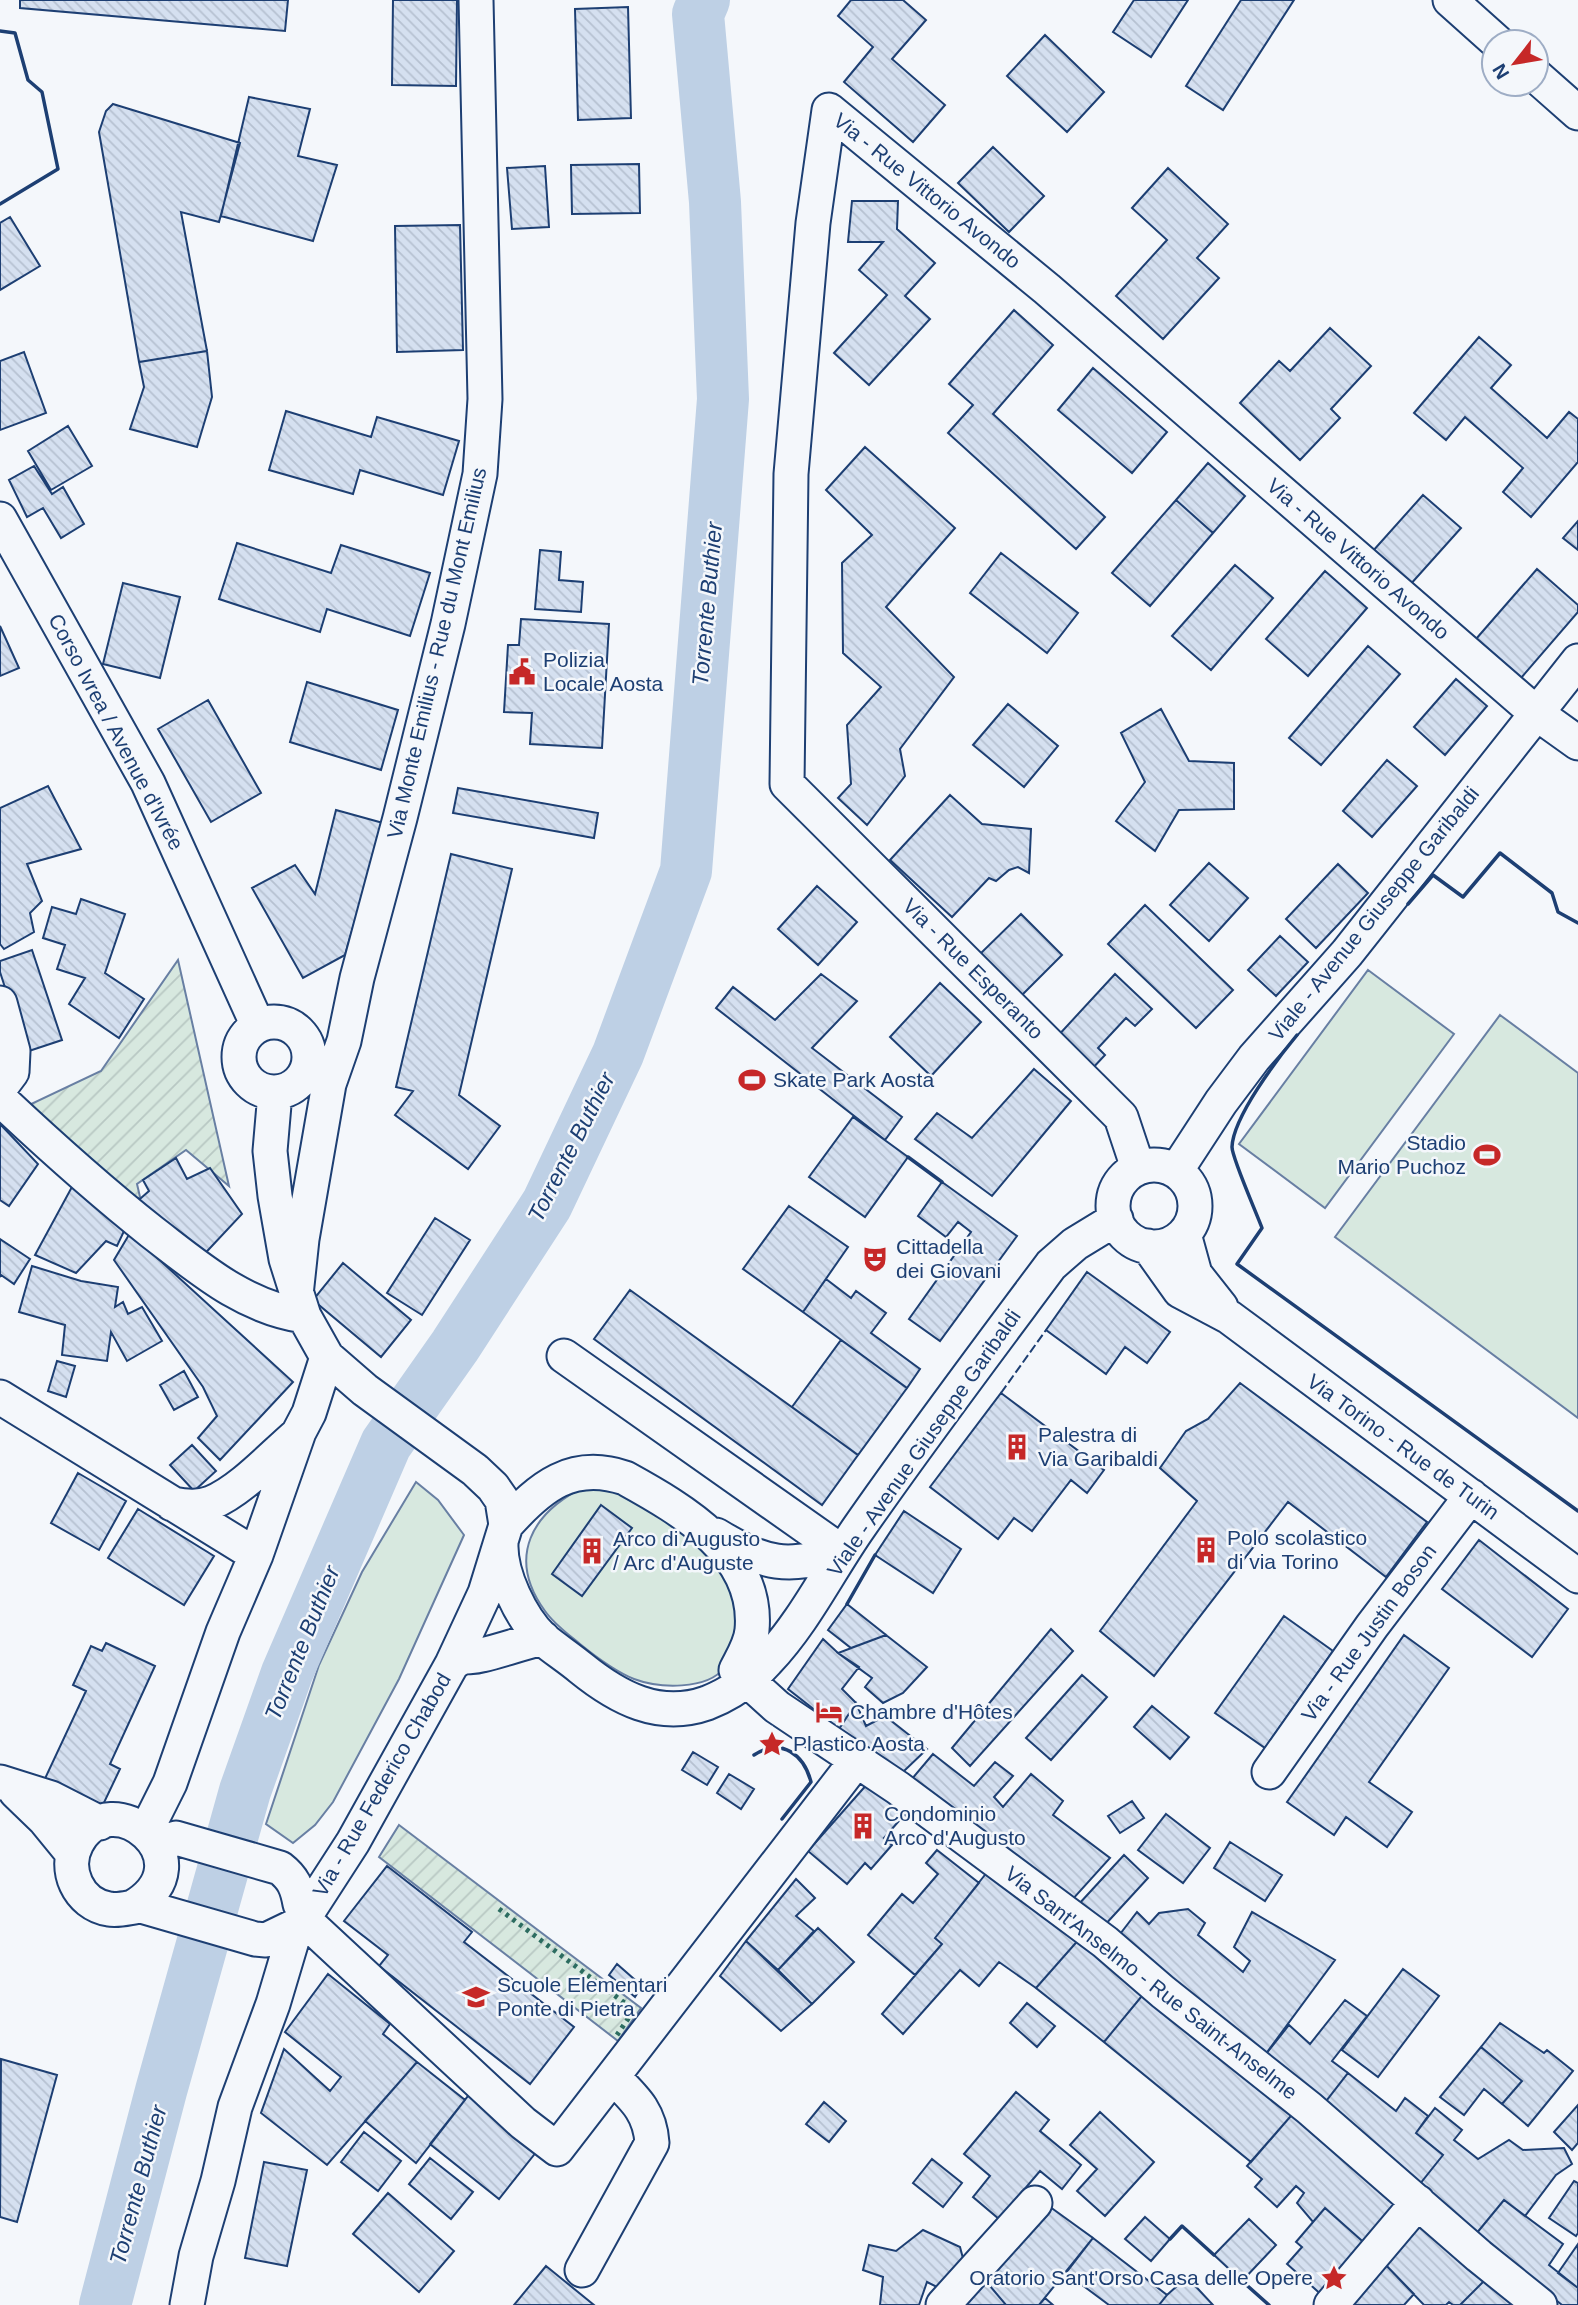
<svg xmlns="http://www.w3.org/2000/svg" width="1578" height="2305" font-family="Arial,sans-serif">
	<defs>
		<pattern id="garden-furrows" width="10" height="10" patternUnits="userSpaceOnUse" patternTransform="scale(1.75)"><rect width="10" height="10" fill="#d7e8df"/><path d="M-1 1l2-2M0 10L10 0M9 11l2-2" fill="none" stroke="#b8c8c3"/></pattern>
		<pattern id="building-back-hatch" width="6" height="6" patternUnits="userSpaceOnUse" patternTransform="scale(1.75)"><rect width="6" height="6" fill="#d5e0f0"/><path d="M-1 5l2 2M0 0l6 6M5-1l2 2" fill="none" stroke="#b6c1d1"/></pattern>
	</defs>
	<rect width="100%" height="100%" fill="#f4f7fb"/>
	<path fill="#d7e8df" stroke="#687fa3" stroke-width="2" d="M1368,970L1454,1034L1325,1208L1239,1144Z
		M1500,1015L1578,1073V1418L1335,1237Z
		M416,1482L438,1500L464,1535L399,1679L333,1802L315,1825L293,1843L266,1824L319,1665L362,1572Z
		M586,1486L609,1489L634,1501L660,1516L718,1561L743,1617C738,1629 731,1658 725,1667C707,1691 658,1688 634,1679C614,1671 596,1657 580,1644C568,1634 554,1624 545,1611C506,1557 532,1512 586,1486Z"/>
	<path fill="url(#garden-furrows)" stroke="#687fa3" stroke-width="2" d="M178,960L229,1186L186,1150L137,1184L140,1197L119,1217L10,1114L101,1071Z
		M399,1825L641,2008L618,2041L379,1857Z"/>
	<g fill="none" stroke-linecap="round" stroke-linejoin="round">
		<path stroke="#bed0e5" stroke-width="52" d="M105,2305L161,2091L245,1791L287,1673L386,1444L455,1346L547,1204L618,1054L686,871L723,399L715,202L698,14L704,0"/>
	</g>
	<path fill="url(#building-back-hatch)" stroke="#1d3f73" stroke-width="2" d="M20,0H288L285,31L20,8Z
		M393,0H457L456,86L392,85Z
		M851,0H903L926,20L892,59L945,105L913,142L844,82L873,47L838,16Z
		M1134,0H1188L1151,57L1113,32Z
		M1241,0H1294L1223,110L1186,86Z
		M628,7L631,118L578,120L575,9Z
		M1045,35L1104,92L1067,132L1007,76Z
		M249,97L310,109L298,156L337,165L313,241L221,216Z
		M113,104L240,143L219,222L181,212L207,351L139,362L99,132L106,111Z
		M993,147L1044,196L1009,232L958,183Z
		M639,164L640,213L572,214L571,165Z
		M545,166L549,227L512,229L507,168Z
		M1168,168L1228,224L1197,258L1219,278L1163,339L1116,296L1167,240L1132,208Z
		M852,201H898L897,229L935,263L905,296L930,319L869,385L834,353L887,295L859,270L883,242H848Z
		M10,217L40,266L0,290V223Z
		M460,225L463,350L397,352L395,226Z
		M1014,310L1053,345L993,414L1105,517L1076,549L948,433L973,405L949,384Z
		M1330,328L1371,366L1331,409L1340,418L1300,460L1240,403L1279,361L1290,371Z
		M1479,337L1511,365L1491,388L1547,438L1569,412L1578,419V462L1531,517L1503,492L1523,468L1465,417L1446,440L1414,413Z
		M207,351L212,397L197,447L130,429L144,387L139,362Z
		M24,352L46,413L0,430V361Z
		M1093,368L1167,432L1132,473L1058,410Z
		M286,411L371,437L377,417L459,441L443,495L360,470L353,494L269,470Z
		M68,426L92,466L51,490L28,451Z
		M865,447L955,528L886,607L954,677L900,749L905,776L867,825L838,798L851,784L847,725L881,687L843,653L842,563L872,535L826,490Z
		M1208,463L1245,496L1213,533L1176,500Z
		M34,466L52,494L63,487L84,524L61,538L43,508L27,517L9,480Z
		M1423,495L1461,528L1409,586L1372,552Z
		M1176,500L1213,533L1150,606L1112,573Z
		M1578,521V550L1563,538Z
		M237,543L331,573L341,545L430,573L410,636L327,609L320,632L219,599Z
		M540,550L561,552L559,580L583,582L581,612L535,609Z
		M1001,553L1078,613L1047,653L970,593Z
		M1235,565L1273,598L1211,670L1172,636Z
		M1537,569L1578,605V612L1521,678L1476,639Z
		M1325,571L1367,608L1308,676L1266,639Z
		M123,583L180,597L160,678L103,664Z
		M521,619L609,624L602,748L530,744L532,713L504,712L508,645H519Z
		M0,626L19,668L0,676Z
		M1368,646L1400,674L1321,765L1289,738Z
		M1456,679L1487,706L1445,755L1414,727Z
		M307,682L398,710L381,770L290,742Z
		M208,700L261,793L211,822L158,729Z
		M1008,704L1058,746L1024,787L973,745Z
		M1161,709L1189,761L1234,763V809L1179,810L1155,851L1116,821L1145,782L1121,733Z
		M1387,760L1417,786L1372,837L1343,811Z
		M48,786L81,849L27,864L42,901L30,913L34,932L4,949L0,944V808Z
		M458,788L598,813L594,838L453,813Z
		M950,795L982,824L1031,829L1029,873L1018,867L1009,870L996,881L989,878L952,917L890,860Z
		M336,810L383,823L345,955L303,978L252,888L295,865L315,894Z
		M451,854L512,869L459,1095L500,1126L468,1169L395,1115L413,1091L396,1087Z
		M1209,863L1248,898L1209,941L1170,905Z
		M1338,864L1368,893L1316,948L1286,919Z
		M817,886L857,922L818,965L778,929Z
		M81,899L125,914L105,973L144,999L119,1038L69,1004L85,978L57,969L65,945L43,938L52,907L76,914Z
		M1145,905L1233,990L1196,1028L1108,944Z
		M1021,914L1062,955L1020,997L979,955Z
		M1280,936L1308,962L1276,996L1248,970Z
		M32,950L62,1040L26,1052L0,972V961Z
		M821,974L857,1001L812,1048L902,1117L885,1140L716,1008L733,987L775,1020Z
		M1115,974L1152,1009L1135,1026L1126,1018L1098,1048L1105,1055L1090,1071L1055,1039Z
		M940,983L981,1022L931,1076L890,1037Z
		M1034,1069L1071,1101L992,1196L915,1139L937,1113L972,1138Z
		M853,1117L908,1157L865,1217L809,1177Z
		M0,1124L38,1164L9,1206L0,1200Z
		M176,1158L187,1179L210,1168L242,1214L196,1263L133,1205L149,1191L143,1180Z
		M942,1182L1017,1236L940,1341L909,1319L971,1232L958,1222L946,1237L918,1216Z
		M73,1185L125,1229L117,1246L106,1241L76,1273L35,1255Z
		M789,1206L848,1247L803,1312L743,1269Z
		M435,1218L470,1240L422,1315L387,1293Z
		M130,1233L293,1382L220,1460L198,1438L217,1416L203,1387L114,1260Z
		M0,1239L30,1259L14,1284L1,1275L0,1277Z
		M343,1263L411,1320L381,1357L313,1300Z
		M32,1266L81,1281L118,1287L115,1307L123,1302L128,1314L142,1307L162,1341L127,1361L111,1332L107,1361L62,1355L65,1325L19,1312Z
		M1087,1272L1170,1332L1147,1363L1125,1347L1106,1374L1046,1330Z
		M826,1279L851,1298L856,1291L886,1313L871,1333L920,1369L907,1388L803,1312Z
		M630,1290L858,1455L822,1505L594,1339Z
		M841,1340L907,1388L858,1455L792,1407Z
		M57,1361L75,1366L66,1397L48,1391Z
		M184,1371L198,1397L174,1410L160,1385Z
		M1240,1383L1427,1522L1386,1577L1288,1502L1154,1676L1100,1631L1197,1501L1160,1468L1186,1431L1208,1419Z
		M1001,1393L1104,1470L1087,1493L1071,1480L1032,1531L1014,1518L998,1539L930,1487Z
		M192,1445L216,1471L194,1491L170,1465Z
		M78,1473L126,1501L99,1550L51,1523Z
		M601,1505L632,1528L582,1596L552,1574Z
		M138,1509L214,1556L184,1605L108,1558Z
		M904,1511L961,1549L933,1593L875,1555Z
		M1479,1540L1568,1609L1532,1657L1442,1589Z
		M847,1604L886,1635L851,1648L828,1630Z
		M1284,1616L1333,1651L1265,1748L1215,1713Z
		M1051,1629L1073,1651L970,1766L952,1748Z
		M886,1635L927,1667L903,1693L883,1703L865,1687L872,1678L838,1653Z
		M1404,1635L1449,1668L1369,1782L1412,1812L1387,1847L1346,1817L1334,1835L1287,1802Z
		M823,1639L838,1653L859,1667L842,1689L856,1703L839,1729L788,1689Z
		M106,1643L155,1666L110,1764L120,1769L100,1811L42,1785L86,1691L73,1685L91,1646L102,1651Z
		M1082,1675L1107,1697L1051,1760L1026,1738Z
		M856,1703L866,1726L885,1716L927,1749L903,1772L839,1729Z
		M1152,1706L1189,1737L1170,1759L1134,1727Z
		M693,1752L718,1767L707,1785L682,1770Z
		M933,1754L974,1786L995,1762L1013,1776L994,1797L1003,1807L1031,1774L1063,1801L1053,1815L1110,1858L1072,1900L911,1780Z
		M729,1774L754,1789L741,1809L717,1793Z
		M869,1782L905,1814L884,1838L892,1845L871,1869L865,1863L847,1884L808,1851Z
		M1132,1801L1144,1818L1120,1833L1108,1816Z
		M1166,1814L1210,1848L1183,1883L1138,1850Z
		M1230,1842L1282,1875L1265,1901L1214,1868Z
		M937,1850L979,1883L935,1938L942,1944L915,1975L868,1935L902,1894L913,1903L938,1874L926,1863Z
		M1124,1855L1148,1878L1103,1927L1078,1905Z
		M387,1866L472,1932L464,1942L574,2027L530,2084L379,1966L388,1955L344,1921Z
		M988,1871L1081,1937L1036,1988L999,1962L979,1986L960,1970L903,2034L882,2014L942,1944L935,1938Z
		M796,1879L815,1898L796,1916L814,1931L778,1970L746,1941Z
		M1188,1909L1205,1923L1198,1935L1243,1972L1250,1961L1234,1947L1252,1912L1335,1960L1262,2059L1117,1938L1137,1912L1149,1924L1159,1913Z
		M818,1928L854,1962L812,2004L778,1970Z
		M1081,1937L1146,1991L1104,2042L1036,1988Z
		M746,1941L812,2004L781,2031L720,1976Z
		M617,1964L642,1986L635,1997L609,1975Z
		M1403,1969L1439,1996L1378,2077L1342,2050Z
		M328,1974L390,2024L383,2034L417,2062L327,2165L261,2113L284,2049L330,2091L341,2077L285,2032Z
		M1146,1991L1297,2109L1251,2162L1104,2042Z
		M1345,2000L1367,2016L1332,2061L1348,2073L1323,2105L1262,2059L1289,2025L1310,2044Z
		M1027,2003L1055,2026L1037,2047L1010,2023Z
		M1500,2023L1544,2053L1547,2050L1573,2071L1528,2126L1502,2104L1522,2081L1481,2047Z
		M1481,2047L1522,2081L1502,2104L1484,2089L1464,2115L1440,2097Z
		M1,2059L57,2075L17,2222L0,2217Z
		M417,2062L465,2100L416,2163L365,2121Z
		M1348,2073L1396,2111L1405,2098L1428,2116L1416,2133L1443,2155L1419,2185L1323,2105Z
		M472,2091L541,2146L499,2199L430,2144Z
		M1016,2092L1049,2120L1040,2131L1081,2165L1062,2189L1040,2171L999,2219L973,2197L990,2176L964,2154Z
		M824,2102L846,2121L829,2142L806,2124Z
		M1578,2105V2143L1572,2150L1554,2132Z
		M1435,2108L1462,2130L1454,2140L1478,2159L1509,2140L1523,2150L1564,2148L1572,2164L1556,2175L1525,2216L1504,2200L1476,2234L1419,2185L1443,2155L1416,2133Z
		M1297,2109L1406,2205L1369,2247L1325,2208L1313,2222L1297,2203L1304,2193L1296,2186L1277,2207L1255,2187L1262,2179L1247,2166Z
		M1100,2112L1154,2162L1105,2216L1077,2191L1097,2169L1070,2145Z
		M364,2132L401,2161L378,2191L341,2162Z
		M430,2158L473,2192L451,2219L409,2184Z
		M932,2159L962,2183L943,2207L913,2183Z
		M264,2162L307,2170L287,2266L245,2258Z
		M1574,2181L1578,2183V2233L1576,2236L1549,2218Z
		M388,2193L454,2251L419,2292L353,2234Z
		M1504,2200L1563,2244L1549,2265L1578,2288V2305H1562L1476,2234Z
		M1046,2204L1093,2238L1039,2305H1006L990,2286L987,2272Z
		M1325,2208L1369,2247L1324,2297L1287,2264L1302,2247L1296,2242Z
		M1418,2214L1488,2277L1460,2305H1453L1449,2302L1446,2305H1424L1380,2259Z
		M1145,2217L1170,2239L1151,2261L1125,2239Z
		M1249,2219L1276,2245L1242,2281L1214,2255Z
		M923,2230L960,2247L965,2266L945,2291L927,2282L919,2305H880L883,2277L863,2270L869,2245L896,2251Z
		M1093,2238L1167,2295L1159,2305H1109L1066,2273Z
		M1578,2244V2288L1558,2273Z
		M1380,2259L1414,2294L1404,2305H1340Z
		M546,2266L594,2305H514Z
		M987,2272L990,2286L1006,2305H951Z
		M1187,2277L1213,2305H1159L1167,2295Z
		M1488,2277L1523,2305H1460Z
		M1045,2298L1053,2305H1039Z"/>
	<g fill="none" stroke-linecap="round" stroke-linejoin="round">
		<g stroke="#1d3f73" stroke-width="37">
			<path id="minor" d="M1450,0L1497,42
				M1536,76L1578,113
				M0,519L148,783L258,1026
				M0,1003L13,1051L12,1072L0,1088
				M239 1057a35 35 0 1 1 70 0a35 35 0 1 1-70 0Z
				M275,1093L270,1151L275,1196L286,1259L304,1316L327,1357L365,1390L475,1470L493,1487L502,1500L506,1525L485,1593L452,1664L353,1842L311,1907
				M0,1099C49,1145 99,1190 152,1232C199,1268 243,1307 304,1316
				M1113 1206a41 41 0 1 1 82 0a41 41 0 1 1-82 0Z
				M1138,1168L1121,1117L787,784L791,474L813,223L829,110L1047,289L1536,713L1578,743
				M1176,1171L1221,1102L1254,1058L1347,953L1578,661
				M1184,1234L1195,1274L1221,1307
				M1148,1246L1180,1291L1229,1317L1578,1576
				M296,1295L302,1239L329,1084L344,1041L357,978L400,818L448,624L480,474L485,399L476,0
				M564,1356L842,1552
				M0,1397L256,1555
				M172,1504C185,1506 198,1508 211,1503C242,1490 272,1456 298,1434
				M506,1525C540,1487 572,1460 625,1478C683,1510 759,1554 752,1630C751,1644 742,1658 736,1670L777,1707L898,1788L1105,1942L1163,1992L1309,2108L1479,2256L1540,2305
				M716,1535C766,1565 786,1569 842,1552
				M501,1544C500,1574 521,1618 543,1639C555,1649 569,1658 581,1668C618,1698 659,1720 707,1703C730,1694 751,1679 767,1661C805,1621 829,1570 860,1526C922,1437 987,1351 1051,1265L1075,1244L1116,1219
				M452,1664C465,1653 468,1659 482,1655C503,1650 522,1643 543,1638
				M1269,1772L1372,1626L1471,1496
				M0,1782L51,1798L100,1823
				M16,1792L45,1820L72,1853
				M146,1831L170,1783L223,1632L256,1555L299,1432L309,1413L327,1357
				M158,1849L169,1840L176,1838L280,1868C293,1878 297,1887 300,1904
				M133,1907C210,1861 111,1779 77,1843C63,1869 78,1904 109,1909C119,1911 130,1907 141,1906L255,1939L266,1940L295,1926
				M311,1926L523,2123L557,2149L856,1761
				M582,2270L652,2143C650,2112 635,2099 613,2077
				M187,2305L196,2256L218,2181L235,2107L273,2004L296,1927
				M943,2305L1035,2203
				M1331,2305L1418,2202"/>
		</g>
		<use href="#minor" stroke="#f4f7fb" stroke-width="33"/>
		<path stroke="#2c6c60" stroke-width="5" stroke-dasharray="3.5 5" stroke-linecap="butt" d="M499,1909L634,2010L617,2035"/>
		<path stroke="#1d3f73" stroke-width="2" stroke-dasharray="9 3.5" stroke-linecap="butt" d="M1001,1393L1046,1330"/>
		<path stroke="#1d3f73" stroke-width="3.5" d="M0,31L15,33L28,80L42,92L58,169L0,204
			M1408,904L1433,875L1463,897L1500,853L1552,893L1558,912L1578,923
			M1297,1035C1278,1058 1233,1117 1232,1147C1232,1158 1257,1214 1262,1228L1237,1264L1578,1511
			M908,1157L942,1182
			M847,1604L875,1555
			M754,1755C782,1737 804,1755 811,1782L782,1819
			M1170,2239L1182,2226L1214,2255
			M1242,2281L1269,2305"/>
	</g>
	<defs>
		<g id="civic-bare" transform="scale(2.1)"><path d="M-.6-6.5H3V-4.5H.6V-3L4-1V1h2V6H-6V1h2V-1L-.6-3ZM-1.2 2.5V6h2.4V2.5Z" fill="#c62828" stroke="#f4f7fb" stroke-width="2.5" paint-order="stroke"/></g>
		<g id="stadium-bare" transform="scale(2.1)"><path d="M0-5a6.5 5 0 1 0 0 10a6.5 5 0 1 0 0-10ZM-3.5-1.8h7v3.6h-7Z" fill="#c62828" stroke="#f4f7fb" stroke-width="2.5" paint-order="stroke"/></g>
		<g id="theatre-bare" transform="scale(2.1)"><path d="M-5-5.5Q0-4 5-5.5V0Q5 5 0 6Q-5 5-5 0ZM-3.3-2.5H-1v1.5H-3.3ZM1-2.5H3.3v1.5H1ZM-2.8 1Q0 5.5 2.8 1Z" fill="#c62828" stroke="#f4f7fb" stroke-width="2.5" paint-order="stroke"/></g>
		<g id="building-bare" transform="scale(2.1)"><path d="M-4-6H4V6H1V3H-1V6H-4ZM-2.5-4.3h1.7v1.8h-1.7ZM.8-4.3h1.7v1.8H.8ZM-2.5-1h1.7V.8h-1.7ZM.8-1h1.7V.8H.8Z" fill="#c62828" stroke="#f4f7fb" stroke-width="2.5" paint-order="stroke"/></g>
		<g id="hotel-bare" transform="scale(2.1)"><path d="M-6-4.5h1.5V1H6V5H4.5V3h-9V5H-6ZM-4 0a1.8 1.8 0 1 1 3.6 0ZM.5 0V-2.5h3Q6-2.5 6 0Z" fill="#c62828" stroke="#f4f7fb" stroke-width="2.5" paint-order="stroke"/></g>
		<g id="sight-bare" transform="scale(2.1)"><path d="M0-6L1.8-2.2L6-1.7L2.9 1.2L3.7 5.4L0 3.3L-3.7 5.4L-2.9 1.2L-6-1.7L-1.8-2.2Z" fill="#c62828" stroke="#f4f7fb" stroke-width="2.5" paint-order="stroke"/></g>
		<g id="school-bare" transform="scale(2.1)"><path d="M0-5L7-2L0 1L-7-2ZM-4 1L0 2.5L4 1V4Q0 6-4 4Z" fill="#c62828" stroke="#f4f7fb" stroke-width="2.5" paint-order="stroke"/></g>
	</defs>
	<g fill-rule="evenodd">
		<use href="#civic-bare" x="522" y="672"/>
		<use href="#stadium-bare" x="752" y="1080"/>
		<use href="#stadium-bare" x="1487" y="1155"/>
		<use href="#theatre-bare" x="875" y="1259"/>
		<use href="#building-bare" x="1017" y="1447"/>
		<use href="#building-bare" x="1206" y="1550"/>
		<use href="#building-bare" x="592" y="1551"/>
		<use href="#hotel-bare" x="829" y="1712"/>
		<use href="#sight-bare" x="772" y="1744"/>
		<use href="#building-bare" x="863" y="1826"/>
		<use href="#school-bare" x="476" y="1997"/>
		<use href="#sight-bare" x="1334" y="2278"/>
	</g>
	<g text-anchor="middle" stroke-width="5" stroke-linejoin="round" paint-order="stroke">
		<g font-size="21" fill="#1d3f73" stroke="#f4f7fb">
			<text transform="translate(927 191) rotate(39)" y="7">Via - Rue Vittorio Avondo</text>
			<text transform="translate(1358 559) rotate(41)" y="7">Via - Rue Vittorio Avondo</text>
			<text transform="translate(437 653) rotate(-77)" y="7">Via Monte Emilius - Rue du Mont Emilius</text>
			<text transform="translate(116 732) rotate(62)" y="7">Corso Ivrea / Avenue d'Ivrée</text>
			<text transform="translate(1374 914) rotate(-51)" y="7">Viale - Avenue Giuseppe Garibaldi</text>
			<text transform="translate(973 969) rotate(45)" y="7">Via - Rue Esperanto</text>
			<text transform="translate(924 1443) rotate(-55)" y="7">Viale - Avenue Giuseppe Garibaldi</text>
			<text transform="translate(1403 1447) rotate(36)" y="7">Via Torino - Rue de Turin</text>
			<text transform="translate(1369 1633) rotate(-54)" y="7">Via - Rue Justin Boson</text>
			<text transform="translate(382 1785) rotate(-60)" y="7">Via - Rue Federico Chabod</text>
			<text transform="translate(1151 1983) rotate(38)" y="7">Via Sant'Anselmo - Rue Saint-Anselme</text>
		</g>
		<g font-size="21" fill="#1d3f73" stroke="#f4f7fb" text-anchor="start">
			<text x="543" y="667">Polizia<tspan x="543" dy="24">Locale Aosta</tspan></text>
			<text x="773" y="1087">Skate Park Aosta</text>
			<text x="1466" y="1150" text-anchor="end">Stadio<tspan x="1466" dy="24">Mario Puchoz</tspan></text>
			<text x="896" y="1254">Cittadella<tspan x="896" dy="24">dei Giovani</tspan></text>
			<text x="1038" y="1442">Palestra di<tspan x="1038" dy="24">Via Garibaldi</tspan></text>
			<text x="1227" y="1545">Polo scolastico<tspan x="1227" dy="24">di via Torino</tspan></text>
			<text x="613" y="1546">Arco di Augusto<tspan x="613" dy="24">/ Arc d'Auguste</tspan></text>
			<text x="850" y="1719">Chambre d'Hôtes</text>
			<text x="793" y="1751">Plastico Aosta</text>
			<text x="884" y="1821">Condominio<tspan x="884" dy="24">Arco d'Augusto</tspan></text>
			<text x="497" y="1992">Scuole Elementari<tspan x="497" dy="24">Ponte di Pietra</tspan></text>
			<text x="1313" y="2285" text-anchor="end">Oratorio Sant'Orso Casa delle Opere</text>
		</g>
		<g font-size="23" font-style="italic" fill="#1d3f73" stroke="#f4f7fb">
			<text transform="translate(707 604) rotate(-85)" y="8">Torrente Buthier</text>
			<text transform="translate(571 1147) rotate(-63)" y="8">Torrente Buthier</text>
			<text transform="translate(302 1643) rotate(-68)" y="8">Torrente Buthier</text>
			<text transform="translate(138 2185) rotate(-75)" y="8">Torrente Buthier</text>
		</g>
	</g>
	<g transform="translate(1515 63) rotate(239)"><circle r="33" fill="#f4f7fb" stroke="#9eadc5" stroke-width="2"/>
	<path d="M0-5L12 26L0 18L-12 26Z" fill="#c62828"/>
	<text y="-10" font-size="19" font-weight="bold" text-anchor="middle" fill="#1d3f73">N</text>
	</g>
</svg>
